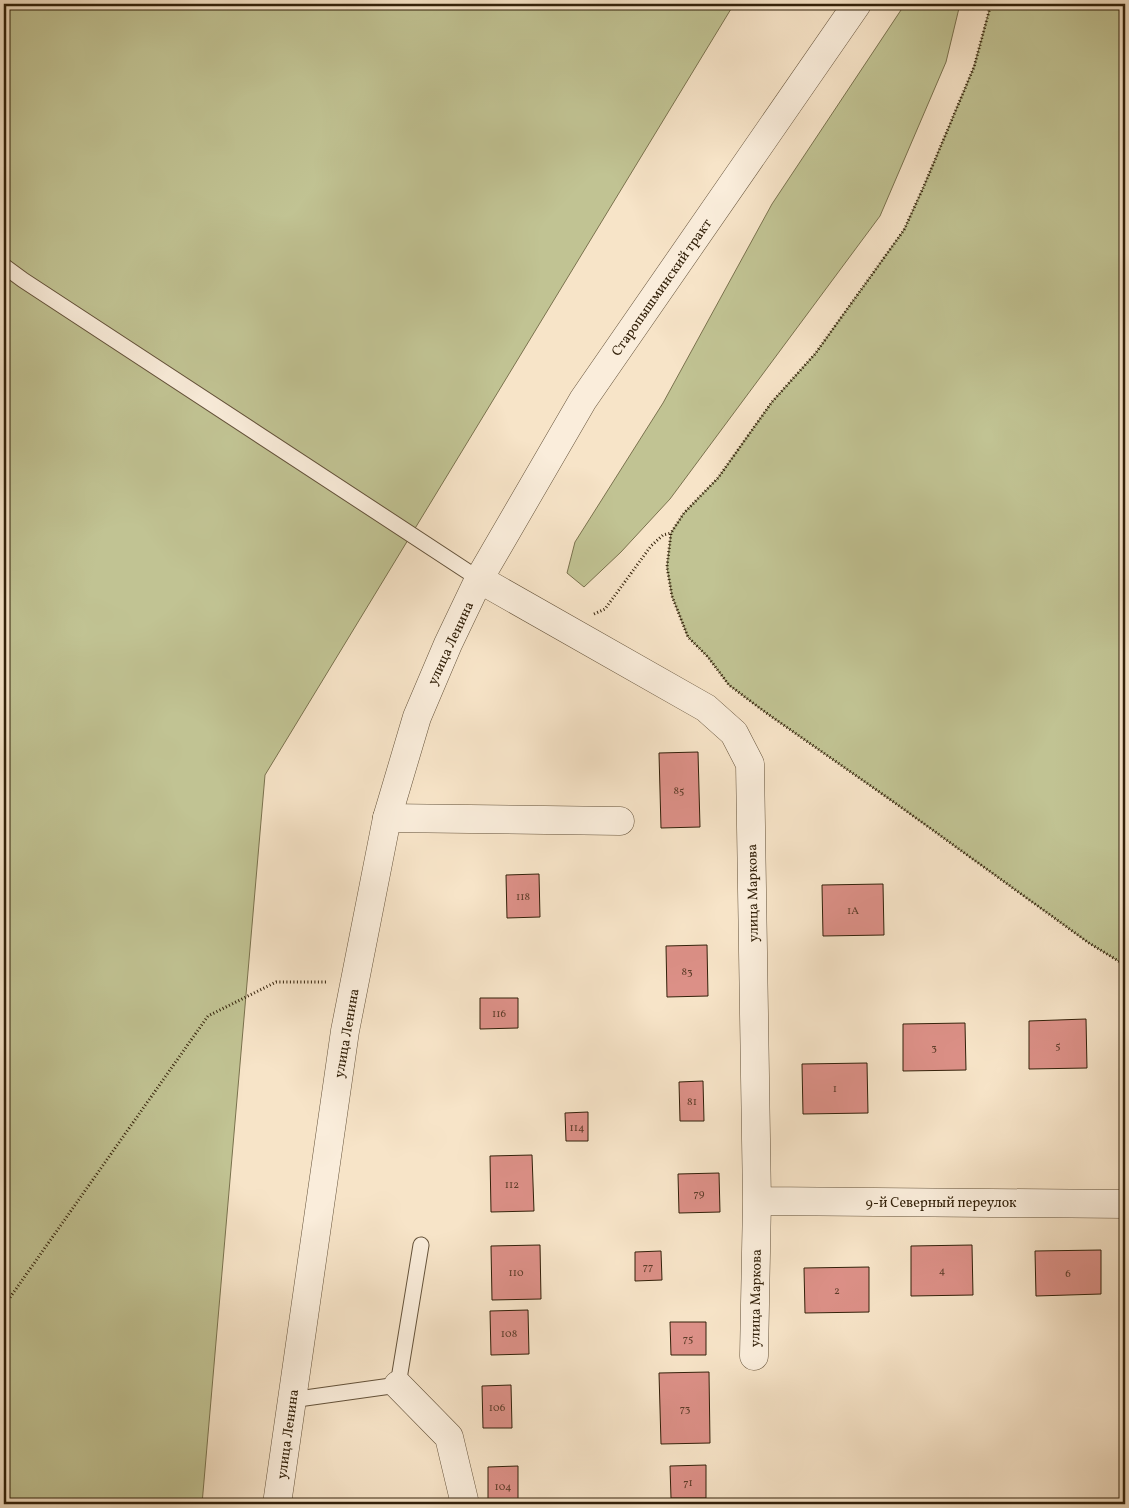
<svg xmlns="http://www.w3.org/2000/svg" width="1129" height="1508" font-family="Vollkorn,serif">
	<rect width="100%" height="100%" fill="#f7e4c8"/>
	<filter id="stains"><feTurbulence type="fractalNoise" baseFrequency=".004" numOctaves="4"/><feColorMatrix values="0 0 0 0 .2 0 0 0 0 .09 0 0 0 0 .02 0 0 0 .5 -.17"/></filter>
	<radialGradient id="worn" r=".72"><stop offset=".6" stop-color="#630" stop-opacity="0"/><stop offset="1" stop-color="#630" stop-opacity=".3"/></radialGradient>
	<path fill="#c1c393" stroke="#7a724e" d="M4,4H734L265,775L202,1504H4Z
		M905,4H960L946,62L880,216L670,499L621,552L584,587L567,573L575,542L663,403L772,204Z
		M991,4H1125V965L1089,943L898,805L765,712L729,685L708,657L688,637L672,596L667,567L671,533L684,513L718,478L772,402L815,354L904,230L924,186L974,67Z"/>
	<path fill="#dc9087" stroke="#33210a" d="M698,752L700,827L661,828L659,753Z
		M539,874L540,917L507,918L506,875Z
		M883,884L884,935L823,936L822,885Z
		M707,945L708,996L667,997L666,946Z
		M480,998H518V1028L480,1029Z
		M1086,1019L1087,1068L1029,1069V1021Z
		M965,1023L966,1070L903,1071V1024Z
		M867,1063L868,1113L803,1114L802,1064Z
		M703,1081L704,1121H680L679,1082Z
		M588,1112V1141H566L565,1113Z
		M532,1155L534,1211L491,1212L490,1156Z
		M719,1173L720,1212L679,1213L678,1174Z
		M540,1245L541,1299L492,1300L491,1246Z
		M972,1245L973,1295L911,1296V1246Z
		M1101,1250V1294L1036,1296L1035,1251Z
		M661,1251L662,1280L635,1281V1252Z
		M869,1267V1312L805,1313L804,1268Z
		M528,1310L529,1354L491,1355L490,1311Z
		M670,1322H706V1355H671Z
		M709,1372L710,1443L661,1444L659,1373Z
		M511,1385L512,1428H483L482,1386Z
		M706,1465V1498H671L670,1466Z
		M518,1466V1504H488V1467Z"/>
	<g fill="none" stroke-linecap="round" stroke-linejoin="round">
		<g stroke="#64523a" stroke-width="17">
			<path id="service" d="M4,266L23,280L479,579
				M291,1400L398,1385L421,1245"/>
		</g>
		<g stroke="#64523a" stroke-width="29">
			<path id="minor" d="M479,579L706,708L734,733L750,764L757,1201L754,1356
				M387,818L620,821
				M757,1201L1125,1204
				M398,1385L449,1437L465,1504"/>
		</g>
		<g stroke="#64523a" stroke-width="29">
			<path id="tertiary" d="M277,1504L345,1031L387,818L417,717L448,644L479,579L583,400L857,4"/>
		</g>
		<path stroke="#33210a" stroke-width="3" stroke-dasharray="1 2.5" stroke-linecap="butt" d="M991,4L974,67L924,186L904,230L815,354L772,402L718,478L684,513L671,533L667,567L672,596L688,637L708,657L729,685L765,712L898,805L1089,943L1125,965
			M594,614L605,609L651,546L663,535L671,533
			M4,1306L208,1016L276,982H327"/>
		<use href="#service" stroke="#faeddb" stroke-width="15"/>
		<use href="#minor" stroke="#faeddb" stroke-width="28"/>
		<use href="#tertiary" stroke="#faeddb" stroke-width="28"/>
	</g>
	<g text-anchor="middle" stroke-width="5" stroke-linejoin="round" paint-order="stroke">
		<g font-size="11" fill="#5d3d29">
			<text x="679" y="794">85</text>
			<text x="523" y="900">118</text>
			<text x="853" y="914">1А</text>
			<text x="687" y="975">83</text>
			<text x="499" y="1017">116</text>
			<text x="1058" y="1049">5</text>
			<text x="934" y="1051">3</text>
			<text x="835" y="1092">1</text>
			<text x="692" y="1105">81</text>
			<text x="577" y="1131">114</text>
			<text x="512" y="1188">112</text>
			<text x="699" y="1197">79</text>
			<text x="648" y="1270">77</text>
			<text x="942" y="1274">4</text>
			<text x="516" y="1276">110</text>
			<text x="1068" y="1277">6</text>
			<text x="837" y="1294">2</text>
			<text x="509" y="1337">108</text>
			<text x="688" y="1342">75</text>
			<text x="497" y="1411">106</text>
			<text x="685" y="1412">73</text>
			<text x="688" y="1486">71</text>
			<text x="503" y="1490">104</text>
		</g>
		<g font-size="14" fill="#33210a" stroke="#faeddb">
			<text transform="translate(661 287) rotate(-55)" y="5">Старопышминский тракт</text>
			<text transform="translate(450 643) rotate(-65)" y="5">улица Ленина</text>
			<text transform="translate(752 893) rotate(-91)" y="5">улица Маркова</text>
			<text transform="translate(346 1033) rotate(-80)" y="5">улица Ленина</text>
			<text x="941" y="1207">9-й Северный переулок</text>
			<text transform="translate(755 1298) rotate(-89)" y="5">улица Маркова</text>
			<text transform="translate(287 1434) rotate(-82)" y="5">улица Ленина</text>
		</g>
	</g>
	<rect width="1129" height="1508" fill="none" stroke="#f7e4c8" stroke-width="20"/>
	<rect x="5" y="5" width="1119" height="1498" fill="none" stroke="#33210a" stroke-width="2.5"/>
	<rect x="10" y="10" width="1109" height="1488" fill="none" stroke="#33210a"/>
	<rect width="100%" height="100%" filter="url(#stains)"/>
	<rect width="100%" height="100%" fill="url(#worn)"/>
</svg>
